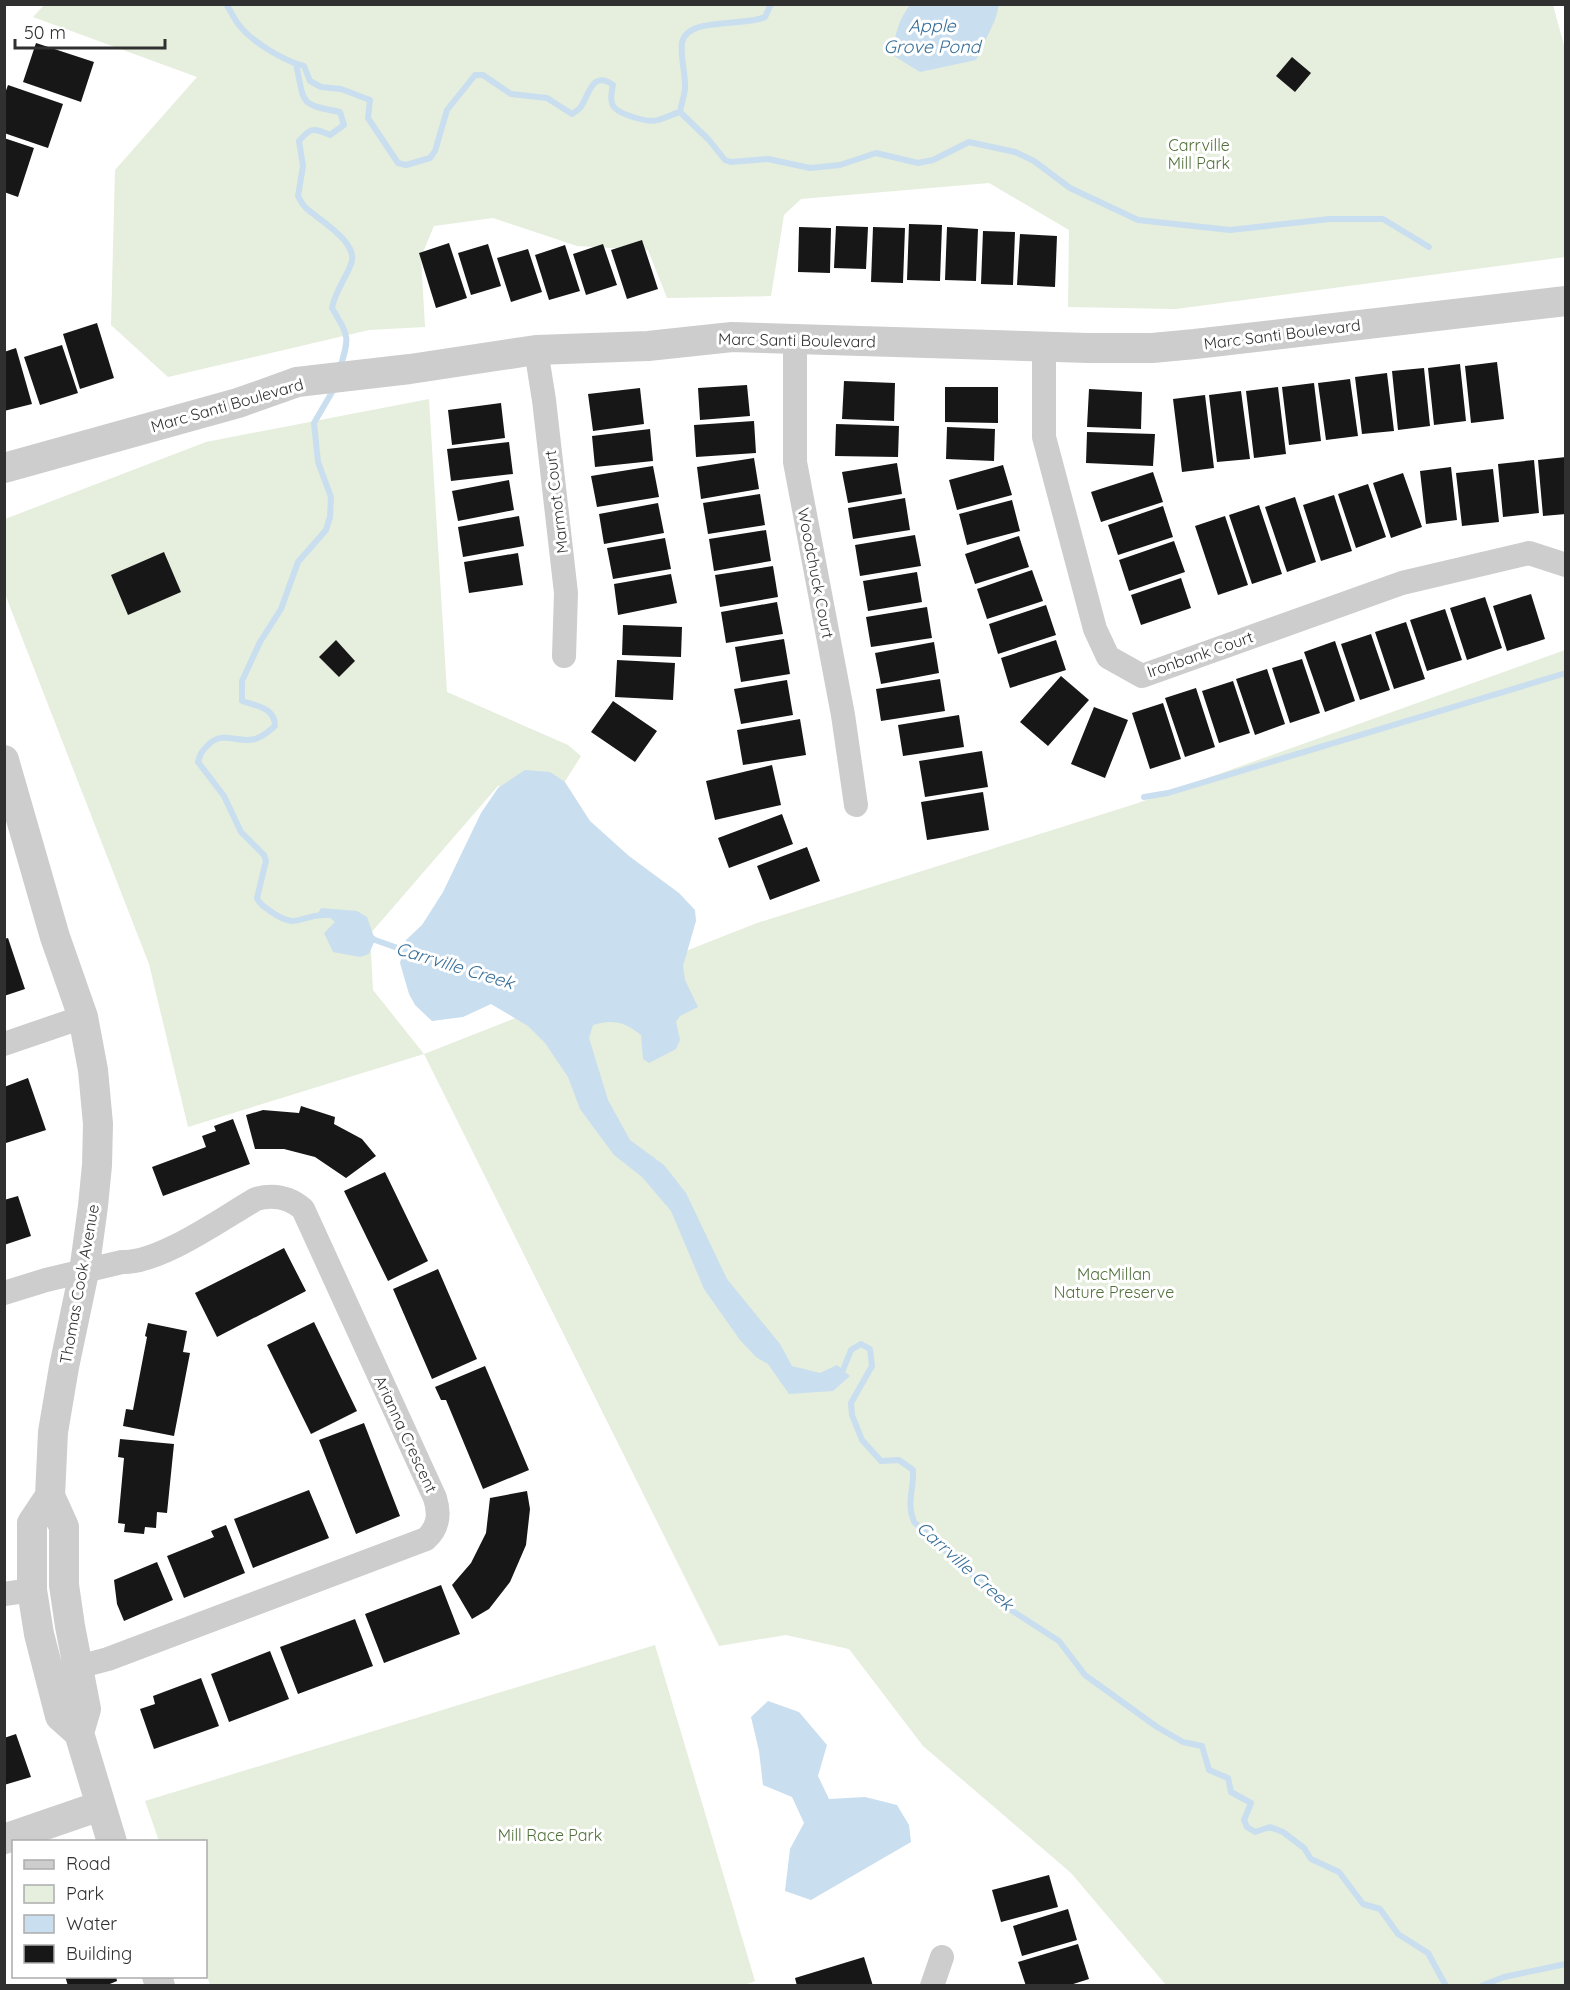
<svg xmlns="http://www.w3.org/2000/svg" width="1570" height="1990" font-family="Quicksand,sans-serif">
	<rect width="100%" height="100%" fill="#fff"/>
	<path fill="#e6eedd" d="M45,4L1553,5L1565,49V257L1176,309L1068,307L1069,230L989,183L801,199L784,215L771,296L667,298L648,250L577,246L493,218L434,226L421,257L425,327L369,330L168,377L111,325L115,170L197,77L33,17Z
		M429,399L447,692L568,745L581,756L552,802L498,786L370,934L373,990L424,1054L757,923L1135,804L1565,650V1985H1166L1071,1873L923,1746L849,1649L786,1635L719,1646L424,1054L188,1127L149,964L5,594V519L206,442Z
		M655,1645L755,1981L742,1986L210,1985L206,1972V1842L159,1841L145,1801Z"/>
	<path fill="#c9deef" d="M910,5V4L999,5L995,20L976,60L920,72L894,56C894,35 898,21 910,5Z
		M525,770L550,772L565,782L590,821L629,856L679,893L695,910L696,921L683,966L685,980L698,1007L680,1016L676,1022L680,1040L676,1049L649,1063L643,1059L641,1035C625,1022 613,1019 593,1025L589,1038L608,1100L630,1140L664,1165L686,1193L727,1279L780,1344L792,1366L820,1373L837,1365L850,1376L833,1391L789,1394L768,1364L756,1357L740,1340L704,1289L671,1211L642,1177L614,1155L580,1109L568,1077L545,1043L528,1026L491,1004L463,1017L432,1021L415,1005L409,994L400,963L406,940L422,925L443,892L481,813L498,788Z
		M321,908L357,911L367,917L375,940L369,954L360,957L333,952L324,933L335,922L327,915H317Z
		M768,1701L799,1712L827,1745L818,1776L829,1799L865,1797L897,1805L909,1825L911,1842L811,1900L785,1891L790,1849L804,1823L792,1797L763,1785L759,1751L751,1717Z"/>
	<g fill="none" stroke-linecap="round" stroke-linejoin="round">
		<path stroke="#c9deef" stroke-width="6" d="M226,4C231,11 234,19 239,25C252,42 284,61 304,66L310,81L321,87L341,89L370,100L368,118L398,163L406,165L430,158L435,151L447,110L475,75H483L511,94L547,98L572,114C575,112 578,110 580,108C589,97 591,69 613,85C612,90 610,98 612,103C614,114 648,123 658,120C666,118 672,114 680,112
			M296,64C305,104 298,104 340,112L344,125L330,135C313,128 311,127 299,141L303,166L298,196C300,200 303,205 306,208C319,220 360,243 351,264C345,280 335,291 332,308C349,337 350,336 340,368
			M680,112L709,140L725,160L731,162L768,159L810,168L840,165L876,153L918,163L933,160L969,142L1015,152L1034,161L1070,188L1138,220L1230,230L1330,219H1383L1429,247
			M680,112C681,105 684,97 685,89C686,74 680,58 682,43C686,16 746,27 765,17L771,4
			M1144,797L1168,793L1566,673
			M329,915C299,913 300,932 270,911C265,907 259,904 257,898L266,861L264,855L241,832L224,796L198,762C200,754 202,751 207,746C223,729 236,744 255,739C263,737 269,731 275,726C275,708 257,706 242,701V681L260,642L281,609L298,562L326,530L330,517L331,497L318,462L314,423L335,387
			M369,936L375,940L409,952
			M837,1373L843,1370L851,1350L861,1344L870,1349L872,1366L851,1403L852,1415L862,1440L881,1461L899,1460L913,1470C914,1491 906,1502 914,1522L1011,1610L1059,1641L1085,1675L1157,1727L1183,1742L1202,1746L1209,1770L1228,1778L1231,1792L1251,1803L1244,1820L1247,1827L1255,1832L1270,1827L1283,1832L1304,1848L1311,1859L1339,1872L1363,1904L1380,1909L1398,1934L1428,1953L1446,1986
			M1481,1986L1504,1977L1566,1964"/>
	</g>
	<path fill="#171717" d="M36,43L94,62L81,102L23,82Z
		M1292,57L1311,73L1295,92L1276,76Z
		M8,85L63,104L48,148L4,133V96Z
		M4,138L34,148L18,197L4,192Z
		M909,224L942,225L940,281L907,280Z
		M836,226L868,227L866,269L834,268Z
		M799,227L831,228L830,273L798,272Z
		M873,227L905,228L903,283L871,282Z
		M947,227L978,229L976,281L945,280Z
		M983,231L1015,232L1013,285L981,284Z
		M1020,234L1057,236L1055,287L1017,285Z
		M642,240L658,289L627,299L611,250Z
		M449,243L467,298L436,308L419,253Z
		M488,244L501,286L471,295L458,253Z
		M603,244L617,285L586,295L573,254Z
		M565,245L580,291L549,300L535,255Z
		M528,249L542,292L511,302L497,258Z
		M97,323L114,378L80,389L63,334Z
		M62,345L78,393L40,405L24,357Z
		M16,348L32,404L4,411V352Z
		M1497,362L1504,419L1471,423L1465,366Z
		M1460,364L1466,421L1434,425L1428,368Z
		M1424,368L1430,426L1398,430L1392,371Z
		M1387,373L1394,431L1362,434L1355,377Z
		M1350,379L1358,436L1326,440L1318,383Z
		M844,381L895,383L894,421L842,419Z
		M1314,383L1321,441L1289,445L1282,387Z
		M747,385L750,416L700,420L698,388Z
		M945,387H998V423L945,422Z
		M1278,387L1286,454L1254,458L1246,391Z
		M640,388L644,424L593,431L588,394Z
		M1089,389L1142,392L1141,429L1087,427Z
		M1241,391L1250,459L1217,462L1209,395Z
		M1205,395L1214,468L1182,472L1173,399Z
		M501,403L505,438L452,445L448,410Z
		M754,421L756,453L696,457L694,425Z
		M836,424L899,426L898,457L835,456Z
		M947,427L995,429L994,461L946,459Z
		M650,429L653,461L595,467L592,436Z
		M1087,432L1155,434L1153,466L1086,463Z
		M509,442L513,474L451,481L447,449Z
		M1566,457V514L1543,516L1538,460Z
		M754,458L759,489L701,499L697,467Z
		M1534,460L1539,513L1503,517L1498,464Z
		M897,463L902,494L848,503L842,472Z
		M1003,465L1012,495L957,510L949,480Z
		M653,466L659,497L597,507L591,476Z
		M1451,467L1457,520L1426,524L1420,471Z
		M1493,469L1499,522L1462,526L1456,473Z
		M1153,472L1163,502L1101,522L1091,492Z
		M1403,473L1422,527L1391,538L1373,483Z
		M509,480L514,510L458,521L452,491Z
		M1368,484L1386,537L1356,548L1338,494Z
		M760,494L765,525L708,534L703,503Z
		M1334,495L1352,551L1321,561L1303,505Z
		M1295,497L1316,562L1287,572L1265,507Z
		M905,498L910,530L853,539L848,508Z
		M1012,500L1020,531L967,545L959,514Z
		M658,503L664,533L604,544L599,514Z
		M1259,505L1282,574L1252,584L1229,515Z
		M1163,506L1173,537L1118,555L1108,525Z
		M519,516L524,546L463,557L458,527Z
		M1225,516L1248,585L1218,595L1195,526Z
		M766,530L771,561L714,571L709,539Z
		M915,535L921,566L860,576L855,545Z
		M1019,536L1029,567L975,584L965,554Z
		M665,538L671,569L613,579L607,548Z
		M1174,541L1185,572L1129,591L1119,560Z
		M164,552L181,592L128,615L111,575Z
		M518,553L523,585L469,593L464,562Z
		M773,566L778,597L720,607L715,575Z
		M1032,570L1043,601L987,619L977,589Z
		M917,572L922,602L868,611L863,581Z
		M671,574L677,603L618,615L614,584Z
		M1181,578L1191,608L1141,625L1131,595Z
		M1531,594L1545,639L1507,651L1493,606Z
		M1485,597L1502,648L1467,660L1450,608Z
		M777,602L783,634L726,643L721,612Z
		M1046,605L1056,635L998,654L989,624Z
		M927,607L932,638L871,647L866,617Z
		M1445,609L1462,660L1427,671L1410,620Z
		M1406,622L1425,679L1394,689L1375,632Z
		M623,625L682,627L681,657L622,655Z
		M1371,634L1390,690L1360,700L1341,644Z
		M784,639L790,674L741,682L735,647Z
		M336,640L355,661L339,677L319,657Z
		M1056,640L1066,670L1010,688L1001,658Z
		M1335,641L1355,701L1325,712L1304,652Z
		M934,642L939,673L881,684L875,653Z
		M1302,659L1320,713L1290,723L1272,668Z
		M617,660L675,663L673,700L615,697Z
		M1267,669L1285,724L1255,735L1236,679Z
		M1061,676L1089,700L1048,746L1020,722Z
		M940,679L945,711L881,721L876,689Z
		M787,680L793,715L741,724L734,689Z
		M1233,681L1250,733L1219,743L1202,691Z
		M1196,688L1215,747L1185,757L1165,698Z
		M613,701L657,731L635,762L591,732Z
		M1163,703L1181,759L1150,769L1132,713Z
		M1094,707L1128,720L1105,778L1071,764Z
		M959,715L964,747L903,756L898,725Z
		M800,719L806,755L743,765L737,730Z
		M982,751L988,787L925,797L919,761Z
		M772,765L781,805L715,820L706,781Z
		M983,792L989,830L927,840L921,802Z
		M782,814L793,844L729,868L718,838Z
		M807,847L820,881L770,900L757,866Z
		M8,938L25,989L4,996V939Z
		M28,1078L46,1130L6,1143L4,1138V1087Z
		M301,1106L335,1117L334,1124L362,1139L376,1156L346,1178L315,1157L284,1149H255L246,1115L263,1110L299,1113Z
		M233,1119L250,1164L163,1196L152,1167L206,1147L202,1136L216,1131L214,1126Z
		M385,1172L428,1261L388,1281L344,1191Z
		M18,1196L31,1236L4,1245V1200Z
		M284,1248L306,1291L217,1337L195,1293Z
		M438,1269L477,1359L432,1379L393,1289Z
		M314,1322L357,1411L311,1434L267,1345Z
		M148,1323L187,1331L183,1352L190,1353L174,1436L123,1426L126,1409L133,1410L147,1337L145,1336Z
		M485,1366L529,1470L483,1489L446,1400H441L435,1387Z
		M364,1423L400,1516L356,1534L319,1440Z
		M120,1439L174,1444L167,1513L157,1512L156,1528L145,1527L144,1534L124,1532L125,1524L118,1523L124,1458L118,1457Z
		M309,1490L329,1538L253,1568L234,1519Z
		M527,1491L530,1509L526,1545L510,1582L489,1609L472,1619L452,1585L471,1563L486,1533L490,1498Z
		M226,1525L245,1573L184,1598L167,1556L214,1537L211,1531Z
		M157,1562L173,1600L124,1621L117,1604L114,1580Z
		M441,1585L460,1634L384,1663L365,1614Z
		M355,1619L373,1666L298,1694L280,1647Z
		M270,1651L289,1699L229,1722L211,1674Z
		M201,1678L219,1726L154,1749L140,1709L155,1704L153,1696Z
		M16,1734L31,1777L4,1785V1738Z
		M1049,1875L1058,1907L1001,1922L992,1890Z
		M1068,1909L1077,1940L1022,1956L1013,1926Z
		M1078,1944L1089,1979L1067,1986H1026L1018,1962Z
		M864,1957L873,1986H797L795,1978Z
		M65,1976H116L117,1981L105,1986H68Z"/>
	<g fill="none" stroke-linecap="round" stroke-linejoin="round">
		<path stroke="#cdcdcd" stroke-width="24" d="M795,338V462L843,715L856,805
			M1044,347V437L1095,629L1108,657L1142,676L1402,583L1529,553L1566,565
			M536,350L544,400L566,593L564,656
			M4,1044L83,1017
			M4,1293L46,1280L122,1262C159,1264 223,1218 256,1199C274,1194 289,1197 303,1209L435,1498C440,1514 439,1527 426,1539L108,1659L78,1667
			M4,1594L32,1590
			M932,1986L942,1957"/>
		<path stroke="#cdcdcd" stroke-width="30" d="M4,468L238,403L297,382L410,369L536,350L648,346L732,337L1088,348H1152L1195,344L1566,301
			M4,760L55,937L83,1017L93,1070L98,1124L97,1165L93,1206L84,1272L64,1367L53,1432L50,1496L64,1527V1585L70,1626L86,1709L79,1733L112,1842
			M50,1496L32,1523V1590L39,1634L60,1716L79,1733
			M4,1839L100,1806
			M157,1976L160,1986"/>
	</g>
	<g text-anchor="middle" stroke-width="6" stroke-linejoin="round" paint-order="stroke">
		<g font-size="16" fill="#51703a" stroke="#fff">
			<text x="1199" y="151">Carrville<tspan x="1199" dy="18">Mill Park</tspan></text>
			<text x="1114" y="1280">MacMillan<tspan x="1114" dy="18">Nature Preserve</tspan></text>
			<text x="550" y="1841">Mill Race Park</text>
		</g>
		<g font-size="16" fill="#303030" stroke="#fff">
			<text transform="translate(1282 334) rotate(-7)" y="6">Marc Santi Boulevard</text>
			<text transform="translate(797 340) rotate(1)" y="6">Marc Santi Boulevard</text>
			<text transform="translate(227 405) rotate(-16)" y="6">Marc Santi Boulevard</text>
			<text transform="translate(556 502) rotate(-97)" y="6">Marmot Court</text>
			<text transform="translate(816 573) rotate(79)" y="6">Woodchuck Court</text>
			<text transform="translate(1200 654) rotate(-19)" y="6">Ironbank Court</text>
			<text transform="translate(79 1284) rotate(-80)" y="6">Thomas Cook Avenue</text>
			<text transform="translate(406 1434) rotate(65)" y="6">Arianna Crescent</text>
		</g>
		<g font-size="18" font-style="italic" fill="#386f99" stroke="#fff">
			<text x="932" y="32">Apple<tspan x="932" dy="21">Grove Pond</tspan></text>
			<text transform="translate(455 966) rotate(17)" y="6">Carrville Creek</text>
			<text transform="translate(965 1566) rotate(42)" y="6">Carrville Creek</text>
		</g>
	</g>
	<rect width="1570" height="1990" fill="none" stroke="#303030" stroke-width="12"/>
	<rect x="12" y="1840" width="195" height="138" fill="#ffffff" stroke="#acacac" stroke-width="1.5"/>
	<rect x="24" y="1860" width="30" height="9" fill="#cdcdcd" stroke="#acacac" stroke-width="1.5"/>
	<text x="66" y="1870" font-size="18" fill="#303030">Road</text>
	<rect x="24" y="1885" width="30" height="18" fill="#e6eedd" stroke="#acacac" stroke-width="1.5"/>
	<text x="66" y="1900" font-size="18" fill="#303030">Park</text>
	<rect x="24" y="1915" width="30" height="18" fill="#c9deef" stroke="#acacac" stroke-width="1.5"/>
	<text x="66" y="1930" font-size="18" fill="#303030">Water</text>
	<rect x="24" y="1945" width="30" height="18" fill="#171717" stroke="#acacac" stroke-width="1.5"/>
	<text x="66" y="1960" font-size="18" fill="#303030">Building</text>
	<path d="M15 39v9h150v-9" fill="none" stroke="#303030" stroke-width="3"/>
	<text x="24" y="39" font-size="18" fill="#303030" stroke="#ffffff" stroke-width="4.5" paint-order="stroke">50 m</text>
</svg>
